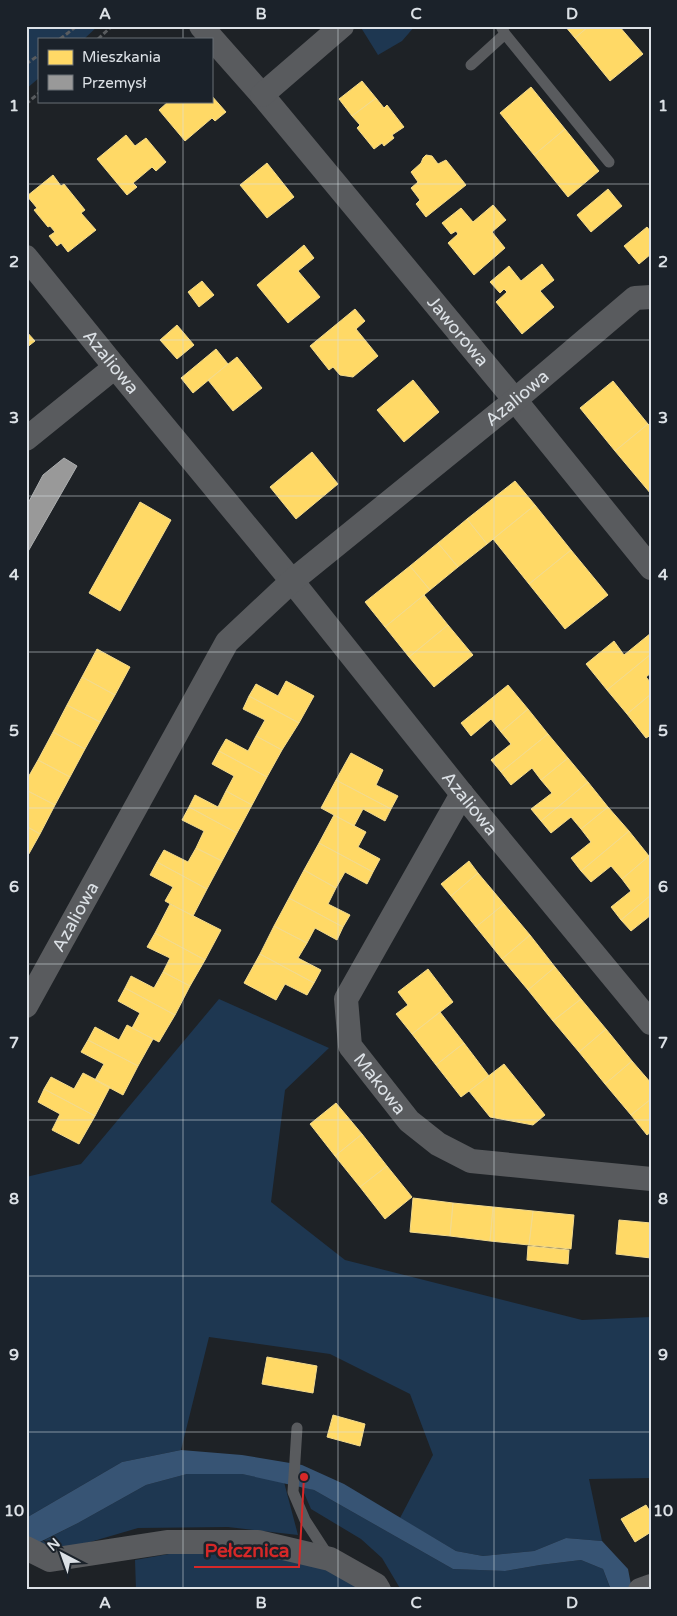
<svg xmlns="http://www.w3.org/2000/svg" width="677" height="1616" font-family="'Varela Round',sans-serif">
	<rect width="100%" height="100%" fill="#1e2226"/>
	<path fill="#1e3751" d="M26,26H98L84,39H39V78L26,89Z
		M360,26H415L402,41L378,55Z
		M219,999L329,1048L285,1090L271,1202L345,1260L582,1320L651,1317V1478L589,1479L602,1541L566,1538L534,1551L483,1556L456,1551L400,1518L433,1455L410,1394L330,1354L209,1337L181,1450L122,1462L26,1518V1177L81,1164Z
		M187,1474H242L284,1482L298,1535L228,1527L138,1528L56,1552L37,1544L78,1523L146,1485Z
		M301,1486L314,1490L453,1569L505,1571L540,1565L581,1560L603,1569L610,1588L606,1590H401L382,1558L361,1539L311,1509Z
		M256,1551L321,1564L362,1590H136L135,1560L169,1554Z"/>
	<path fill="#375474" d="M181,1450L242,1455L302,1465L344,1484L456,1551L483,1556L534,1551L566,1538L602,1541L628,1569L632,1590H611L603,1569L581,1560L540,1565L505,1571L453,1569L314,1490L242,1474H187L146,1485L78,1523L26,1549V1518L122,1462Z"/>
	<path fill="#ffd966" stroke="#f4db8c" d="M565,26H589L575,38Z
		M589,26H619L643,54L610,81L575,38Z
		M362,81L376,98L352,116L339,99Z
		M531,87L565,129L534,155L500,113Z
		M211,95L226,112L215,121L212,118L185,141L159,110L169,101H211Z
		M376,98L384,108L387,105L404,127L392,135L394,138L384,146L382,143L374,149L357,128L360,125L352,116Z
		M565,129L599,171L568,197L534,155Z
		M126,135L135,146L146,138L166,162L156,171L152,167L133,183L137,187L127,195L97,159Z
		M426,155L432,156L438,164L446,160L466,185L426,217L416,204L420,200L411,188L418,182L411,172L421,163L423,158Z
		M267,163L294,197L267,218L240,185Z
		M53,175L61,186L64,184L85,210L81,213L96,230L68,252L61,243L57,246L49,236L55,232L50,226L48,227L34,210L37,208L27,196Z
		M608,189L622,206L591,232L577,215Z
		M493,205L506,220L492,232L505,248L474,275L448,243L458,234L456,231L451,234L442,223L461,208L473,222Z
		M647,227L651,232V254L639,264L624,246Z
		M304,245L314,258L298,271L320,297L288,323L257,285Z
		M542,264L554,280L540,291L554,307L522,334L496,302L507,292L504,289L500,293L490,282L509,266L521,281Z
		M202,281L214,295L199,307L188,292Z
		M355,309L365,321L356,329L378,356L353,377L340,375L333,367L329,370L310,346Z
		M177,325L194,345L177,359L160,340Z
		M26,331L35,341L26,348Z
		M216,349L228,364L193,393L181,378Z
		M237,357L262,388L233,411L208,380Z
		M413,380L439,412L404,442L377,410Z
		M613,381L648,424L615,451L580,408Z
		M648,424L651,427V494L615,451Z
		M312,452L338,484L296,519L270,487Z
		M515,481L535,505L487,544L467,519Z
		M140,502L171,520L120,611L89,593Z
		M535,505L571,550L529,584L493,539Z
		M467,519L487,544L458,567L438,543Z
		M438,543L458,567L430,590L410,566Z
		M571,550L608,595L565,629L529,584Z
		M410,566L430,590L385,627L365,602Z
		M424,595L448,625L409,657L385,627Z
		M448,625L473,655L434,687L409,657Z
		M651,633V654L607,690L586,664L614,641L624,655Z
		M97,649L130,667L115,695L82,677Z
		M651,654V673L646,677L651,683V694L627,714L607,690Z
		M82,677L115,695L100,722L67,705Z
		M286,681L314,696L299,723L249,696L256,684L278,696Z
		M508,685L528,709L501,732L491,719L471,736L461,723Z
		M651,694V735L646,738L627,714Z
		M249,696L299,723L282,750L256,736L265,720L243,709Z
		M67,705L100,722L85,749L53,732Z
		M528,709L548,734L501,772L491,760L511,744L501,732Z
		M53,732L85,749L70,777L38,760Z
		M548,734L568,758L541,780L532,768L511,785L501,772Z
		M256,736L282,750L267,777L219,751L226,739L248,751Z
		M219,751L267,777L252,805L226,791L234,776L212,764Z
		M351,753L383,770L376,785L398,796L391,809L336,780Z
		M568,758L588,782L541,821L531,809L552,793L541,780Z
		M38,760L70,777L55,805L26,790V781Z
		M336,780L391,809L385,821L363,809L354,826L321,808Z
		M588,782L608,807L581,829L571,817L551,833L541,821Z
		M26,790L55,805L40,834L26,826Z
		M226,791L252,805L237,833L189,807L195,795L218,807Z
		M189,807L237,833L222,861L196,848L204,831L182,820Z
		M608,807L629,831L581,871L571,858L591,842L581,829Z
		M334,815L366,832L358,847L380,859L373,872L319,843Z
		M26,826L40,834L26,859Z
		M629,831L649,856L622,879L611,866L591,882L581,871Z
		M319,843L373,872L367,884L345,872L336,888L304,870Z
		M196,848L222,861L207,889L157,862L164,850L188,862Z
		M649,856L651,858V895L621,920L611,907L631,891L622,879Z
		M469,861L478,873L451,896L441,884Z
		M157,862L207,889L193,916L165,901L173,887L150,875Z
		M304,870L336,888L328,904L350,915L343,927L289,898Z
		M478,873L504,904L476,927L451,896Z
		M651,895V915L631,931L621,920Z
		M289,898L343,927L337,940L315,928L307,943L274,926Z
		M170,904L221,930L205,960L155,933Z
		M504,904L530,935L502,959L476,927Z
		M274,926L307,943L298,958L321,970L314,983L260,954Z
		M155,933L205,960L190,986L163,972L170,958L147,947Z
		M530,935L555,967L528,990L502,959Z
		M260,954L314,983L307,995L285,984L276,1000L244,983Z
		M555,967L581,999L553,1021L528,990Z
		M428,969L453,1002L412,1034L396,1014L408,1005L398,992Z
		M163,972L190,986L175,1015L125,988L131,976L154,988Z
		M125,988L175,1015L159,1042L132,1028L140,1013L118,1001Z
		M581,999L606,1029L579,1052L553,1021Z
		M440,1012L464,1043L436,1065L412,1034Z
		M127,1025L153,1039L138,1066L88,1040L95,1027L119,1040Z
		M606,1029L632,1061L605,1084L579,1052Z
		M88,1040L138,1066L123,1095L95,1080L104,1064L81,1052Z
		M464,1043L489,1076L461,1097L436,1065Z
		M632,1061L651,1083V1099L631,1115L605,1084Z
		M504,1064L545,1115L533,1125L490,1117L469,1091Z
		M83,1073L110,1087L95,1116L44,1089L51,1077L74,1089Z
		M44,1089L95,1116L79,1144L52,1130L60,1114L38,1102Z
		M651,1099V1132L647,1135L631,1115Z
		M336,1103L362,1134L335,1156L310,1124Z
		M362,1134L387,1166L360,1187L335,1156Z
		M387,1166L412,1197L385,1219L360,1187Z
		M413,1198L453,1203L450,1236L410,1232Z
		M453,1203L493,1207L490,1241L450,1236Z
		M493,1207L533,1211L529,1245L490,1241Z
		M533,1211L574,1215L571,1249L529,1245Z
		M619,1220L651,1223V1258L616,1254Z
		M528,1246L569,1250L568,1264L527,1260Z
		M267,1357L317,1366L313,1393L262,1384Z
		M333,1415L365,1424L360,1446L327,1437Z
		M646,1505L651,1513V1532L635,1542L621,1519Z"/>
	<path fill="#999" stroke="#adafb0" d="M64,458L77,466L26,555V507L43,475Z"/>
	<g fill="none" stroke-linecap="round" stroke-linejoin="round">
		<path stroke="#595c5f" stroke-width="3" stroke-dasharray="5 2.5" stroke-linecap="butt" d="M60,39L77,26
			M98,39L112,26
			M26,64L39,55
			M26,104L39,93"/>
		<path stroke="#595b5e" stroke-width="11" d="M505,34L609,162
			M471,65L505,34L501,26
			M297,1428L293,1492L305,1520L329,1557"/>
		<g stroke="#595b5e" stroke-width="24">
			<path id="s1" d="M201,26L262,95L515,400L651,568"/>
			<path d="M262,95L342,26"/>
			<path id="s2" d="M26,257L115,367L292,581L462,794L651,1023"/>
			<path d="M26,439L115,367"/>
			<path id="s3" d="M462,794L346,999L350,1046L409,1121L438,1144L471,1161L651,1179"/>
			<path id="s4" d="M26,1006L227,642L292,581L515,400L635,298L651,297"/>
			<path d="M26,1548L50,1560L167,1542H258L330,1559L376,1585L379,1590"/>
			<path d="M640,1590L651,1586"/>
		</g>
	</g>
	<path fill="none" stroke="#dce1e6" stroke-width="1" stroke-opacity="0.55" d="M183,26V39M338,26V1590M494,26V1590M183,101V1590M26,184H651M26,340H651M26,496H651M26,652H651M26,808H651M26,964H651M26,1120H651M26,1276H651M26,1432H651"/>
	<g text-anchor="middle" stroke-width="5" stroke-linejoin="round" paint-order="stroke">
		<g font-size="18" fill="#dce1e6" stroke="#1b222a">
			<text dy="6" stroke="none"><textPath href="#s1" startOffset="399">Jaworowa</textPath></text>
			<text dy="6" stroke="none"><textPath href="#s2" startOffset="135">Azaliowa</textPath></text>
			<text dy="6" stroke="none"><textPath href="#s4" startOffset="795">Azaliowa</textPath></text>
			<text dy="6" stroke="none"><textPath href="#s2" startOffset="704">Azaliowa</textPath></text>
			<text dy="6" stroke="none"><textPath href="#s4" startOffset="102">Azaliowa</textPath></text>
			<text dy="6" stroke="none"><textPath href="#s3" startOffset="331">Makowa</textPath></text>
		</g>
	</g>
	<path fill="none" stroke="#d62828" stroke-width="2" d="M304 1477L299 1567H194"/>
	<circle fill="#d62828" stroke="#1b222a" stroke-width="2" cx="304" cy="1477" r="5"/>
	<g font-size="19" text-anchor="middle" font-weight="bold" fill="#d62828" stroke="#1b222a" stroke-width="5" stroke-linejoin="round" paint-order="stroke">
		<text x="247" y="1557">Pełcznica</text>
	</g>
	<rect width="677" height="1616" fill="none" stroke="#1b222a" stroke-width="55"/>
	<rect x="38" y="38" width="175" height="65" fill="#1b222a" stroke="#686e75"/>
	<rect x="48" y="50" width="25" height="15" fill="#ffd966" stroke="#686e75"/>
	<text x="82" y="62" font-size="15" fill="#dce1e6">Mieszkania</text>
	<rect x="48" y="75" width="25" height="15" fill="#999999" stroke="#686e75"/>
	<text x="82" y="88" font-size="15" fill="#dce1e6">Przemysł</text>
	<g transform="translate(62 1554) rotate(319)" stroke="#1b222a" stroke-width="4" paint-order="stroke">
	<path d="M0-4L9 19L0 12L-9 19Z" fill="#dce1e6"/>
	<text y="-8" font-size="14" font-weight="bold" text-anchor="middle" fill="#dce1e6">N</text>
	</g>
	<rect x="28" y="28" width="622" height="1560" fill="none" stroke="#dce1e6" stroke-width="2"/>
	<g font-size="16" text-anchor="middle" font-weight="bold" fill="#dce1e6">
		<text x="105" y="19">A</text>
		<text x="261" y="19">B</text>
		<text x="416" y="19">C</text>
		<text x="572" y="19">D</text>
		<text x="14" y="111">1</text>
		<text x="663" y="111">1</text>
		<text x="14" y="267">2</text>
		<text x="663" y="267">2</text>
		<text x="14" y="423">3</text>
		<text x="663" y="423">3</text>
		<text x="14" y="580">4</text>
		<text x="663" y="580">4</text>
		<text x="14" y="736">5</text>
		<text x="663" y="736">5</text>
		<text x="14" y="892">6</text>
		<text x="663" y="892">6</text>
		<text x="14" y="1048">7</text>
		<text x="663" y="1048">7</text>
		<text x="14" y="1204">8</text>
		<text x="663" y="1204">8</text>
		<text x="14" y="1360">9</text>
		<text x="663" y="1360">9</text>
		<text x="14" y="1516">10</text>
		<text x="663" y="1516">10</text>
		<text x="105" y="1608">A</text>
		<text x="261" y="1608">B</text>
		<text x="416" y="1608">C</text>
		<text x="572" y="1608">D</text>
	</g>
</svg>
